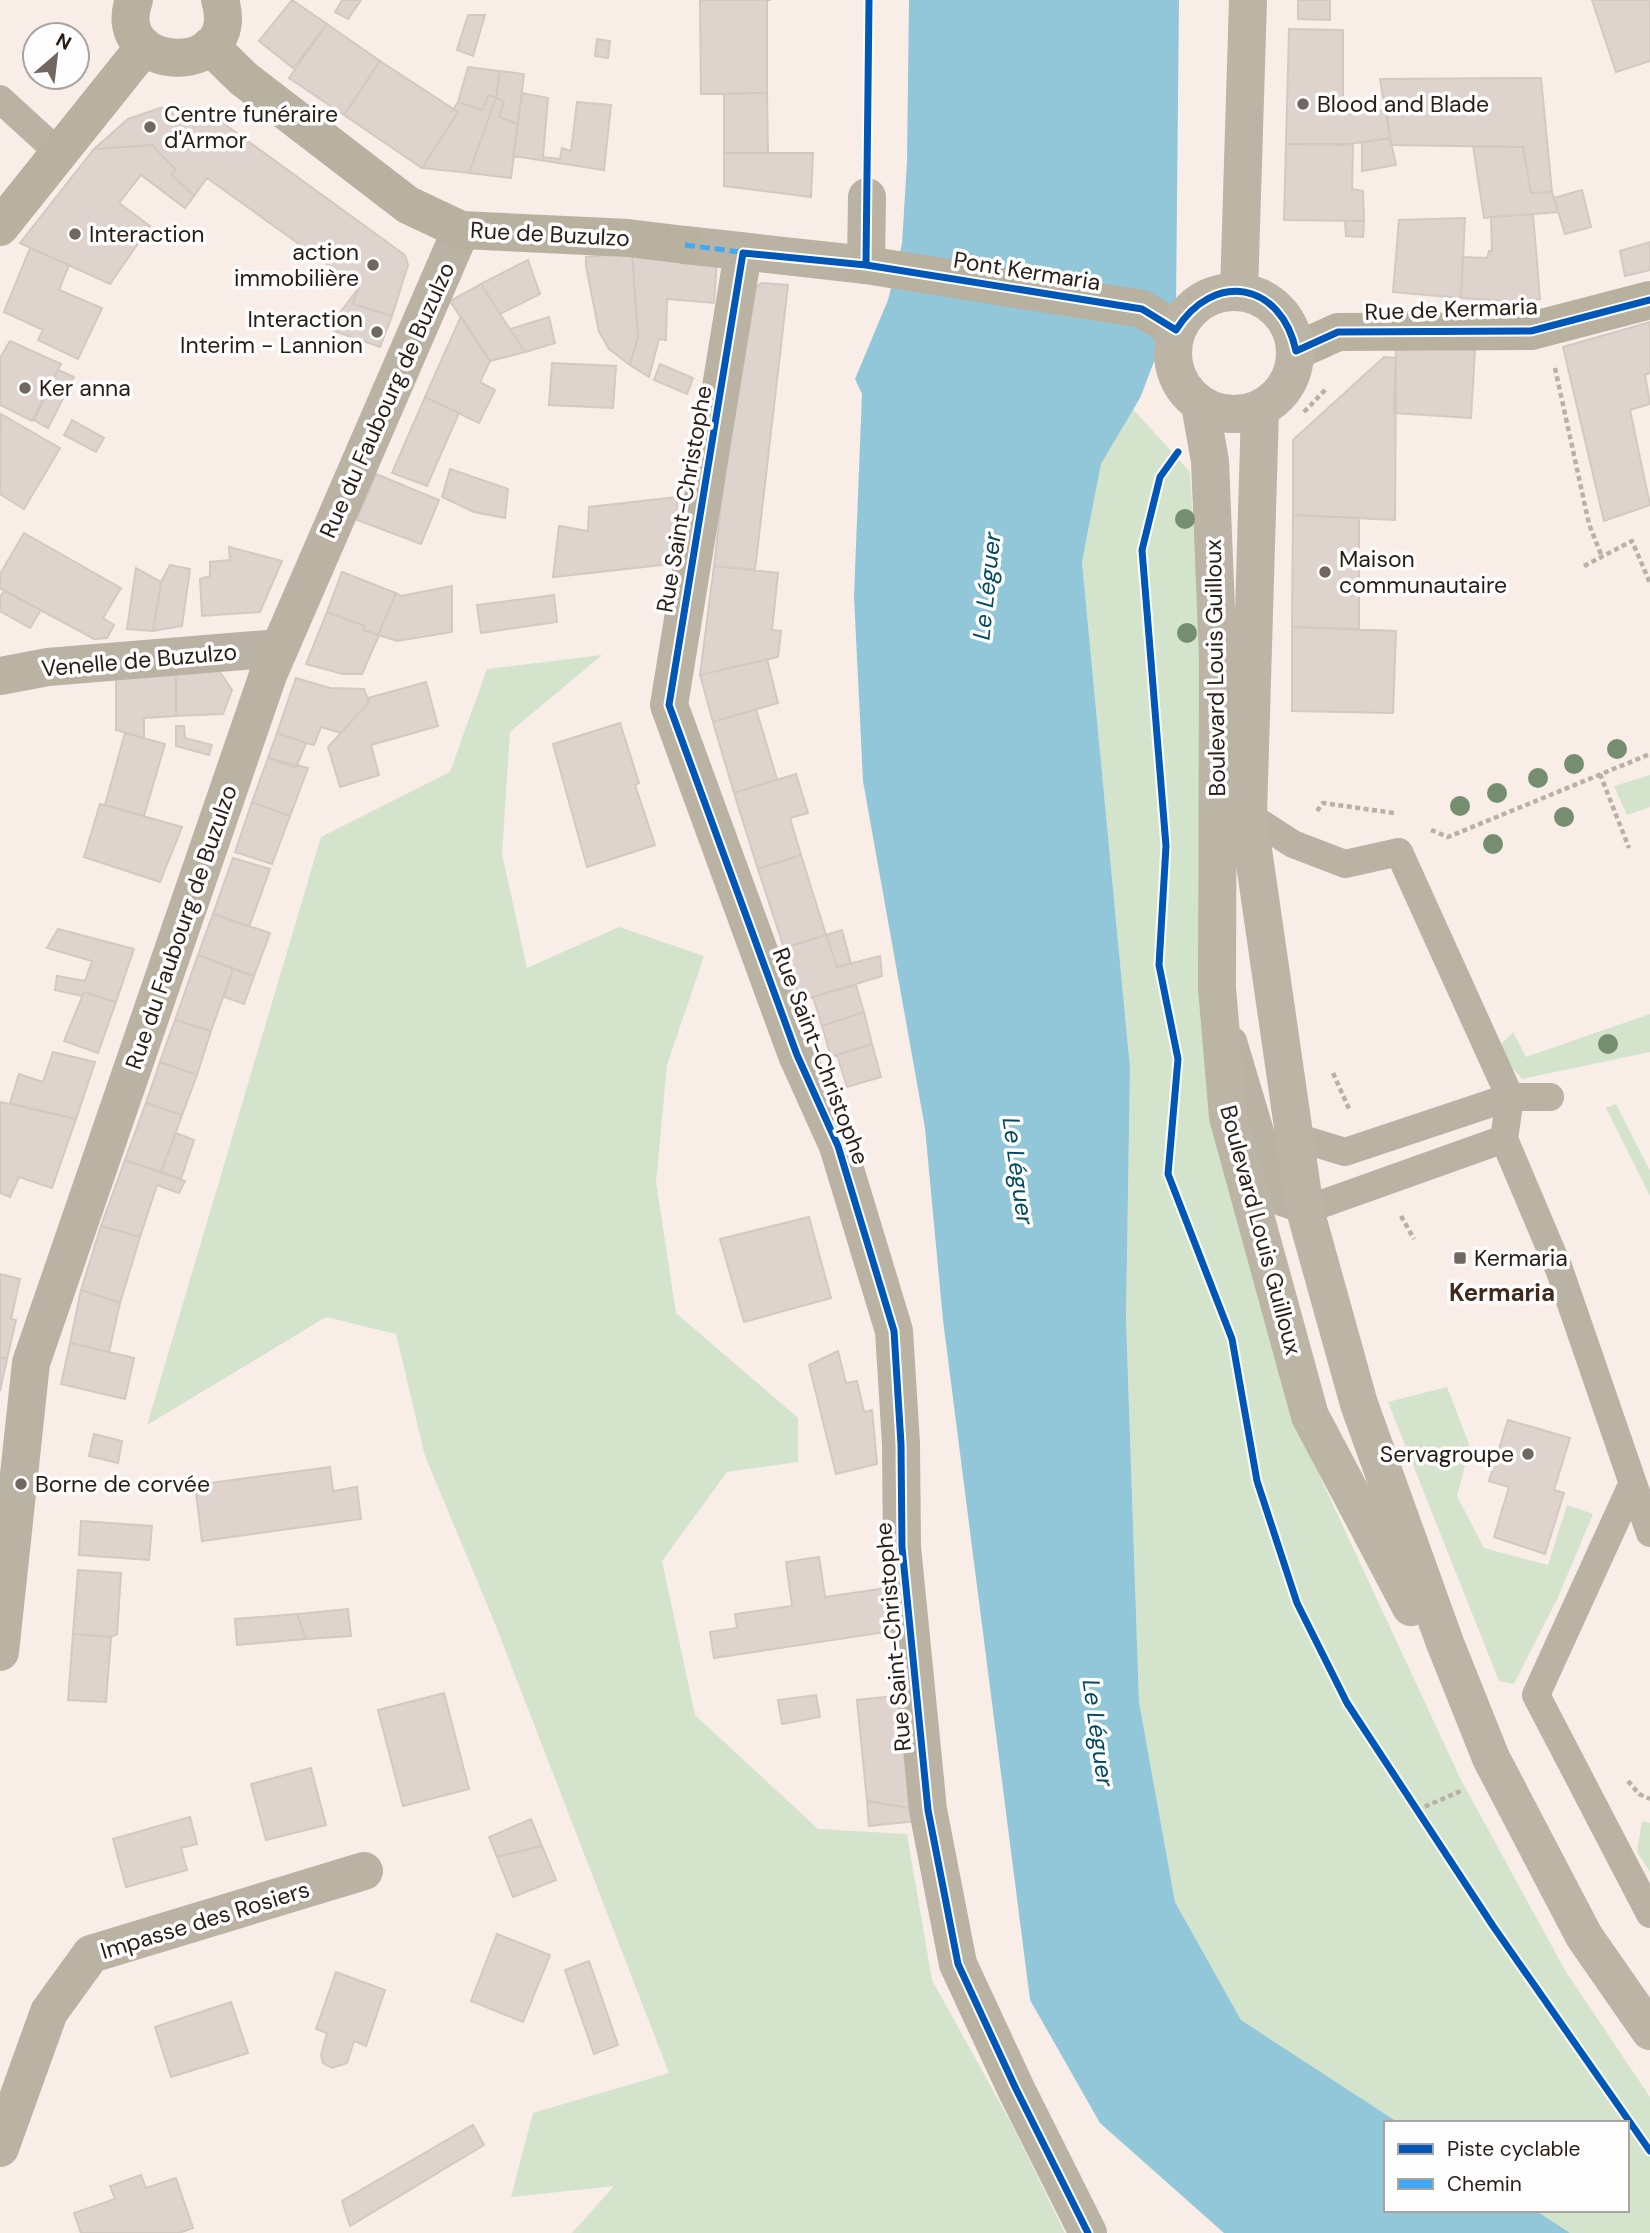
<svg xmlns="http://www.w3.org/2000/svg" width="1650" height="2233" font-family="'DM Sans',sans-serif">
	<rect width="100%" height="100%" fill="#f8ede7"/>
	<path fill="#d4e3cc" d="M1133,409L1190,472L1198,598L1207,997L1288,1408L1461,1780L1566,1972L1650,2097V2233H1570L1535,2210H1627V2123H1399L1241,2020L1175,1902L1139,1702L1126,1318L1130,1068L1082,562L1101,464Z
		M602,655L510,732L502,854L527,968L619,927L704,956L667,1065L656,1182L676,1313L798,1418V1462L727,1472L662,1561L695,1715L818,1829L907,1834L932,1980L1011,2123L1065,2233H572L614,2186L511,2197L533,2113L669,2073L494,1621L425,1456L396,1334L326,1317L147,1425L321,837L450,772L487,669Z
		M1650,775V807L1627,815L1614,786Z
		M1650,1014V1052L1522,1079L1510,1065L1500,1045L1513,1032L1526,1057Z
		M1616,1104L1650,1171V1196L1606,1108Z
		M1447,1387L1470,1447L1457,1496L1484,1548L1548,1565L1567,1505L1593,1514L1558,1597L1514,1684L1499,1681L1388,1402Z
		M1642,1821L1650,1823V1872L1637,1852Z"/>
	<path fill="#92c7d9" d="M909,0H1179L1176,305L1140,398L1101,464L1082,562L1130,1068L1126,1318L1139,1702L1175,1902L1241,2020L1399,2123H1386V2210H1535L1570,2233H1224L1100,2123L1030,2000L943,1320L925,1128L863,781L854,596L862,394L855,379L888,300L902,244L907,162Z"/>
	<path fill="#dfd4cd" stroke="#d3c9c2" stroke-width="2" d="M292,0L327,24L293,68L259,41Z
		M342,0H361L348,19L335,12Z
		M700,0H771H767V93L701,94Z
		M1298,0H1330V20L1298,19Z
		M1592,0H1650V61L1616,72Z
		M468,15H485L473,56L457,50Z
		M327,24L380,61L344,115L289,78Z
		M1289,29L1343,30V114L1387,110L1390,138L1343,145L1286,144Z
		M597,39L610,41L608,58L595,56Z
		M380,61L458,112L422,168L344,115Z
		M468,67L500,71L496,98L489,95L482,110L458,102Z
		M500,71L524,74L518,124L499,117L504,101L496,98Z
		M1541,78L1552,192L1531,193L1523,147L1391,145L1380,79Z
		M522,93L548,98L543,157L560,159L562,148L571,151L577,102L611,105L604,170L513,156Z
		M767,93L768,153H724V94Z
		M489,95L496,98L469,173L422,168L458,112L453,110L458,102L482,110Z
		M496,98L504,101L499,117L518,124L511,178L469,173Z
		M175,107L205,110L405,255L408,265L392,316L353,304L359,287L207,178L194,196L171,174L176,170L152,145L94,149L128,119L160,108Z
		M1390,138L1396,165L1362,171V142Z
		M1286,144H1353L1352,189L1363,191L1364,221L1284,220Z
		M152,145L176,170L171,174L194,196L185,208L141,175L119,203L150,226L110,284L20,243L94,149Z
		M1473,146L1523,147L1531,193L1552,192L1558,212L1484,218Z
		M724,153H813L811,197L724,186Z
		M1582,190L1591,227L1565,234L1554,198Z
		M1533,214L1540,299L1528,302L1461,298L1463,257L1487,258L1489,251H1492L1491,217Z
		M1465,218L1461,298L1393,292L1399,220Z
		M1345,221H1364L1363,237L1346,236Z
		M1650,242V270L1625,276L1620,251Z
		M30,248L69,265L59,290L102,308L78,359L38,340L43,330L4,312Z
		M632,253L638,337L630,365L609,349L599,332L586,266V257Z
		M632,253L717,260L714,303L667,299L666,340L659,339L649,377L630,365L638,337Z
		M528,260L540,294L500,314L481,284Z
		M761,283L788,285L755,570L714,566L745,298Z
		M481,284L500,314L525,352L490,361L450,301Z
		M357,290L353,304L392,316L380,347L334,331L340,313Z
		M461,316L490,361L480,382L495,390L479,423L425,397Z
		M549,317L555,343L525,352L510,329Z
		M1650,322V373L1645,375L1650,404L1630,410L1650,505L1604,521L1563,347Z
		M10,341L61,364L32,421L0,405V358Z
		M1396,347L1475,350L1471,418L1394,413Z
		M1384,357L1396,358L1395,520L1293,515V440Z
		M552,363L616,366L613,408L549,405Z
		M660,364L693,378L687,394L654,380Z
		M58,370L74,377L48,428L34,420Z
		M425,397L459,413L427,486L392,473Z
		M1,414L60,448L24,509L0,494Z
		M72,420L104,438L96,452L64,435Z
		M450,469L508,489L505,518L474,512L442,497Z
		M376,474L439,500L421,544L357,520Z
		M678,497L670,564L553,577L559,526L588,531L589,507Z
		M1293,515L1359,518V629L1292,627Z
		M24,533L121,588L103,618L114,625L107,638L94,639L0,588V574Z
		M229,547L282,561L260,612L202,616L200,579L210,576V562L230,560Z
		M170,565L190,569L182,626L153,631L161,582Z
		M714,566L778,573L772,630L781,631L778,657L700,675Z
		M136,568L161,582L153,631L127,629Z
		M342,572L396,593L378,635L364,630L365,626L327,612Z
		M452,586V632L397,641L378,635L396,593L401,596Z
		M4,591L41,610L30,628L0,611V597Z
		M554,595L557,622L481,633L477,605Z
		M327,612L365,626L364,630L379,635L362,674H343L306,664Z
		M1292,627L1396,631L1393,713L1292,711Z
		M767,659L778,703L713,722L700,675Z
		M219,671L232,690L223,714L176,716V673Z
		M176,673V716L144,718V738L116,730V676Z
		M296,678L330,688L364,689L369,702L341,733L321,727L314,745L306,743L277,733Z
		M426,682L438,726L371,745L379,775L340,787L328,747L369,702L368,698Z
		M756,709L777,779L734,793L713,722Z
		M620,723L639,783L635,785L655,845L587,867L553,744Z
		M176,726H184L185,738L212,745L209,755L176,746Z
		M125,733L165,744L144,816L105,805Z
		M277,733L306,743L296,768L268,758Z
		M268,758L308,768L290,816L252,802Z
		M796,774L808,813L790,818L801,855L758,869L734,793Z
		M252,802L290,816L272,864L235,852Z
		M100,804L182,827L160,882L84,857Z
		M801,855L826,935L784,948L758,869Z
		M233,858L270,869L249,927L213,914Z
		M213,914L270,933L254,976L198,955Z
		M58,929L134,949L116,1002L84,992L82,996L55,990L57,976L85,981L92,961L47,948Z
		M842,930L851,964L837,967L826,935Z
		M826,935L837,967L880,956L882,976L800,1001L784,948Z
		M198,955L233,969L211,1031L175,1020Z
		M233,969L254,976L244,1004L224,997Z
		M856,985L864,1012L822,1026L813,997Z
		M84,992L116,1002L98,1053L64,1041Z
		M864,1012L872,1044L831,1057L822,1026Z
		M175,1020L211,1031L197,1075L160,1062Z
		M872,1044L881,1077L847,1087L837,1055Z
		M53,1052L95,1062L76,1119L10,1103L19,1074L43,1082Z
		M160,1062L197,1075L182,1115L146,1103Z
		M0,1102L76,1119L52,1188L19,1177L10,1197L0,1193Z
		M146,1103L182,1115L161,1172L125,1160Z
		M176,1133L194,1140L181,1179L161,1172Z
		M125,1160L185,1181L179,1193L157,1185L140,1237L101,1226Z
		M809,1217L831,1298L744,1322L720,1239Z
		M101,1226L140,1237L120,1303L81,1290Z
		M0,1274L20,1279L11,1319L16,1320L7,1359L0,1357Z
		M81,1290L120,1303L109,1352L70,1343Z
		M70,1343L134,1358L125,1399L61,1384Z
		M838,1351L846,1383L857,1381L864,1412L872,1410L877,1464L836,1474L809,1365Z
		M0,1357L7,1359L0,1391Z
		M1508,1420L1570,1438L1554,1490L1564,1493L1545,1554L1494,1537L1509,1487L1489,1481Z
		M94,1434L122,1441L118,1463L89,1456Z
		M330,1467L333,1491L357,1487L361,1519L202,1541L195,1485Z
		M81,1521L152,1526L149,1560L79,1555Z
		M819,1557L825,1597L887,1588L892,1631L714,1658L710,1632L737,1628L735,1614L792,1606L786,1562Z
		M78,1570L121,1573L117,1634L111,1637L73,1634Z
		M348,1609L351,1636L306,1639L297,1614Z
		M297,1614L306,1639L237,1645L235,1619Z
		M73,1634L111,1637L106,1702L68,1700Z
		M444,1693L469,1789L403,1806L378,1710Z
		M816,1695L820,1717L782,1724L778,1700Z
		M905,1695L916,1809L867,1801L857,1700Z
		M311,1768L326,1825L266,1840L251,1784Z
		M867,1801L916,1809L917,1821L869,1826Z
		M190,1817L197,1844L181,1848L187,1870L126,1887L113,1839Z
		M531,1819L542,1846L497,1857L489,1837Z
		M542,1846L556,1880L513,1897L497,1857Z
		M497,1934L550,1955L523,2022L471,2001Z
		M589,1961L618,2045L594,2054L565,1970Z
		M336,1972L385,1990L366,2046L354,2041L347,2063L332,2068L323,2063L321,2055L327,2033L316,2029Z
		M231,2002L248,2053L171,2077L155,2027Z
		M473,2125L484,2145L350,2226L342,2201Z
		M141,2175L146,2188L176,2178L193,2228L179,2233H81L74,2213L115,2199L110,2186Z"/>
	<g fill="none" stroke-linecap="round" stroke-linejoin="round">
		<path stroke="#b7b1a6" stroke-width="4.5" stroke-dasharray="5 3.5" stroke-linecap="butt" d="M1555,368L1589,524L1602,557
			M1304,412L1327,388
			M1166,469L1160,477L1142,550L1166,846L1159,965L1173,1034
			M1584,566L1632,541L1650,583
			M1600,774L1629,848
			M1317,811L1323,803L1394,813
			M1431,830L1448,837L1650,754
			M1333,1073L1350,1111
			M1177,1074L1168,1174L1232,1339L1257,1481L1297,1603L1347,1703L1493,1926L1650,2151
			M1401,1216L1414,1239
			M1628,1781L1639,1794L1650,1799
			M1417,1810L1461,1791"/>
		<path stroke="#bab2a3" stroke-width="28" d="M0,99L59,153
			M1248,815L1293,844L1345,864L1399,852L1510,1097L1504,1139L1559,1269L1650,1533
			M1233,1041L1281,1202L1305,1210L1504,1139
			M1292,1136L1345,1152L1510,1097H1550
			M1631,1487L1536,1695L1650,1914"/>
		<path stroke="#bab2a3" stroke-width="38" d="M685,245L866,265L867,197
			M743,253L669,705L797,1055L838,1146L894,1331L901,1444L902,1547L928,1810L958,1964L1016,2089L1088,2233
			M0,676L48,667L279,648
			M0,1652L31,1363L268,675L461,230
			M0,2148L49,2012L91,1954L364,1871"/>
		<path stroke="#b9b1a0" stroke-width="38" d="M134,0C107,74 245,80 220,0
			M210,46L244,79L408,205L461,230L628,238L685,245
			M0,227L144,47
			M866,265L1142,309L1176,330
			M1296,351L1338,332L1531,331L1650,300"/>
		<path stroke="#bcb4a5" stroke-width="38" d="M1173 353a61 61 0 1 1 122 0a61 61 0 1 1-122 0Z
			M1239,292L1248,0
			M1200,405L1210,461L1218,658L1217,988L1228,1117L1310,1416L1411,1607
			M1260,410L1248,815L1305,1210L1359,1404L1445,1643L1491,1758L1584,1936L1650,2031"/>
		<path stroke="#3fa9f5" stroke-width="5" stroke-dasharray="10 5" stroke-linecap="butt" d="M685,245L748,253"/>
		<g stroke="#fdfdfd" stroke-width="11">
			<path id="cycleway" d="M866,265L869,0
				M1178,452L1160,477L1142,550L1166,846L1159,965L1178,1059L1168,1174L1232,1339L1257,1481L1297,1603L1347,1703L1493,1926L1650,2151
				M1088,2233L1016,2089L958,1964L928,1810L902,1547L901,1444L894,1331L838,1146L797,1055L669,705L743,253L866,265L1142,309L1176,330C1214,270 1281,282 1296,351L1338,332L1531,331L1650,300"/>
		</g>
		<use href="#cycleway" stroke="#0057b8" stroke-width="7"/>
	</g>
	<g fill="#768e70">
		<circle cx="1185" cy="519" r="10"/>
		<circle cx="1187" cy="633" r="10"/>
		<circle cx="1617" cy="749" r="10"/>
		<circle cx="1574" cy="764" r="10"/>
		<circle cx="1538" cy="778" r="10"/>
		<circle cx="1497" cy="793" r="10"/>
		<circle cx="1460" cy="806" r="10"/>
		<circle cx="1564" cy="817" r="10"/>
		<circle cx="1493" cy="844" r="10"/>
		<circle cx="1608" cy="1044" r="10"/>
	</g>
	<g fill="#716660" stroke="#fdfdfd" stroke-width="2.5">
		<circle cx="1303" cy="104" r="7"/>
		<circle cx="150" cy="127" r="7"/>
		<circle cx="75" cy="234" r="7"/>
		<circle cx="373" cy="265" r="7"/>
		<circle cx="377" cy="332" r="7"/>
		<circle cx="25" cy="388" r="7"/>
		<circle cx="1325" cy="572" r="7"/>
		<rect x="1453" y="1251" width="14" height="14" rx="3.5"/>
		<circle cx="1528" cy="1454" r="7"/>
		<circle cx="21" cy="1484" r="7"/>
	</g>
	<g text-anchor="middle" stroke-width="7" stroke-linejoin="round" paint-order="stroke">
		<g font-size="23" fill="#291e17" stroke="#fdfdfd" text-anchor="start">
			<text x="1317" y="112">Blood and Blade</text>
			<text x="164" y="122">Centre funéraire<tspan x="164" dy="26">d'Armor</tspan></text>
			<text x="89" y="242">Interaction</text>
			<text x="359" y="260" text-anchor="end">action<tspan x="359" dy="26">immobilière</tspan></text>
			<text x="363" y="327" text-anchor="end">Interaction<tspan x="363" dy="26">Interim - Lannion</tspan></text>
			<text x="39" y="396">Ker anna</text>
			<text x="1339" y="567">Maison<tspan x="1339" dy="26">communautaire</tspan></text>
			<text x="1474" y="1266">Kermaria</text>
			<text x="1514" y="1462" text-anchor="end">Servagroupe</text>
			<text x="35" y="1492">Borne de corvée</text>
		</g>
		<g font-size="23" fill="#291e17" stroke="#fdfdfd">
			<text transform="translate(550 234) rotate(3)" y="8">Rue de Buzulzo</text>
			<text transform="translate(1027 271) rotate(9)" y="8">Pont Kermaria</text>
			<text transform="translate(1451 309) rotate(-2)" y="8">Rue de Kermaria</text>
			<text transform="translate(387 400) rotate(-66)" y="8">Rue du Faubourg de Buzulzo</text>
			<text transform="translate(684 499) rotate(-80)" y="8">Rue Saint-Christophe</text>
			<text transform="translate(139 660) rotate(-5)" y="8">Venelle de Buzulzo</text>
			<text transform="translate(1215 668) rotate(-91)" y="8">Boulevard Louis Guilloux</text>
			<text transform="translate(181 927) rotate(-71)" y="8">Rue du Faubourg de Buzulzo</text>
			<text transform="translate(821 1056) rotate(69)" y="8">Rue Saint-Christophe</text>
			<text transform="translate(1261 1230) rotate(75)" y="8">Boulevard Louis Guilloux</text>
			<text transform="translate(893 1637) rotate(-95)" y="8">Rue Saint-Christophe</text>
			<text transform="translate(205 1920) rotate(-17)" y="8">Impasse des Rosiers</text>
		</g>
		<g font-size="24" font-style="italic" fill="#004b5f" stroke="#fdfdfd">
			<text transform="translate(987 586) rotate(-84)" y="8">Le Léguer</text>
			<text transform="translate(1018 1171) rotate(82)" y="8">Le Léguer</text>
			<text transform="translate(1098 1733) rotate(82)" y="8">Le Léguer</text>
		</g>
		<g font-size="24" font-weight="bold" fill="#41291b" stroke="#fdfdfd">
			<text x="1502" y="1301">Kermaria</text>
		</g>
	</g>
	<rect x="1384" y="2121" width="245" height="91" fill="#fdfdfd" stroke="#a8a4a1" stroke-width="2"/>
	<rect x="1398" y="2144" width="35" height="10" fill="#0057b8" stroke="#a8a4a1" stroke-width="2"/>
	<text x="1447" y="2156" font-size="21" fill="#291e17">Piste cyclable</text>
	<rect x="1398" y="2179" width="35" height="10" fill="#3fa9f5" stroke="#a8a4a1" stroke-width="2"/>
	<text x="1447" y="2191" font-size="21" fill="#291e17">Chemin</text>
	<g transform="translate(56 56) rotate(28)"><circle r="33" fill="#fdfdfd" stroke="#a8a4a1" stroke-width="2"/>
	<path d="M0-5L12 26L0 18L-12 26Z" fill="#716660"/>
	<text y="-10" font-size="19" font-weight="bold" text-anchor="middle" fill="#291e17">N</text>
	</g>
</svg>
